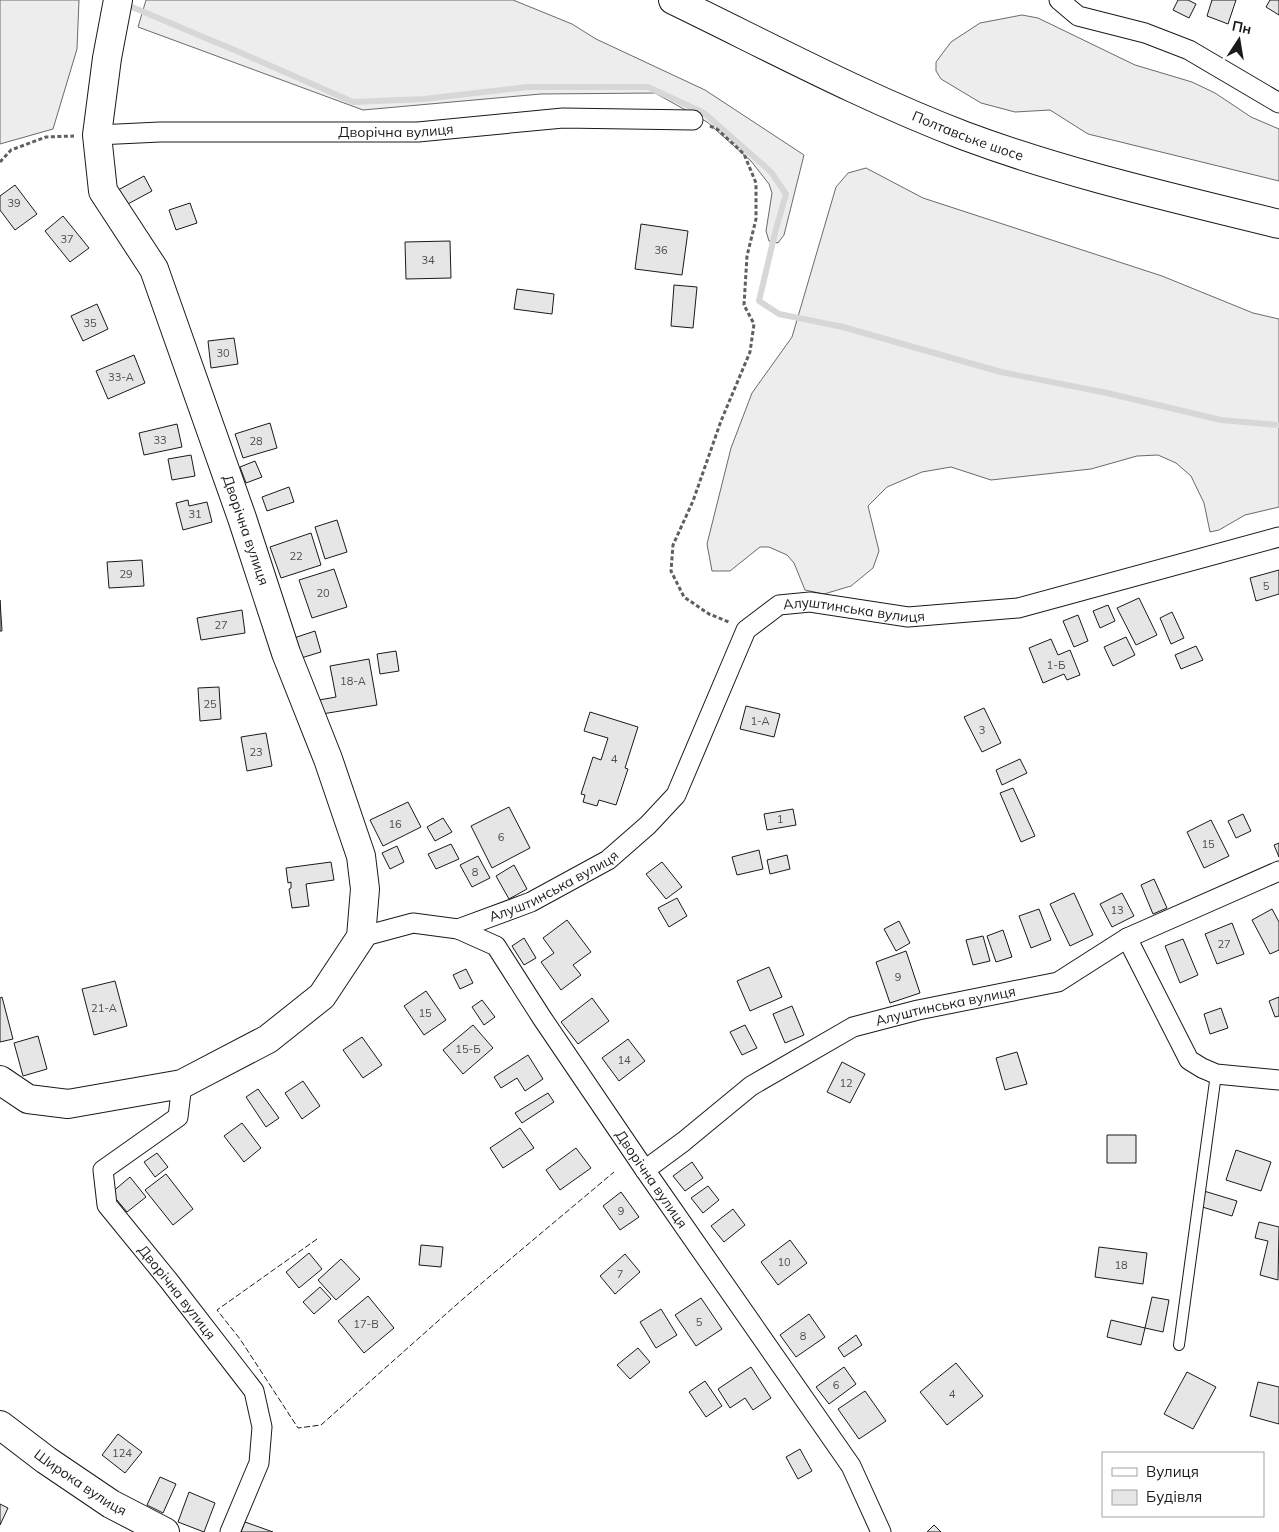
<svg xmlns="http://www.w3.org/2000/svg" width="1279" height="1532" font-family="Mulish,sans-serif">
	<rect width="100%" height="100%" fill="#fff"/>
	<path fill="#ededed" stroke="#6a6a6a" d="M0,0H79L77,49L53,129L0,144Z
		M146,0H513L572,24L596,39L705,90L804,155L784,235L778,243L769,241L766,231L772,193L769,184L751,161L707,122L655,93L541,94L363,110L138,27Z
		M1022,15L1038,18L1135,65L1192,82L1215,93L1251,117L1279,129V181L1088,134L1050,110L1015,112L981,103L941,79L936,71V62L951,42L980,23Z
		M866,168L923,198L1162,276L1253,313L1279,319V507L1245,515L1219,530L1210,532L1204,503L1191,476L1176,463L1158,455L1137,456L1091,469L991,480L951,467L922,472L887,487L868,506L879,551L873,568L851,586L824,594L805,590L794,563L787,555L769,547H760L730,571H712L707,544L731,448L752,393L792,337L836,187L848,173Z"/>
	<g fill="none" stroke-linecap="round" stroke-linejoin="round">
		<path stroke="#d7d7d7" stroke-width="6" d="M132,7L239,52L353,102L424,99L528,87H648L704,113L771,172L786,194L776,229L759,301L779,314L843,327L1001,372L1107,393L1221,420L1279,425"/>
	</g>
	<path fill="#e6e6e6" stroke="#1a1a1a" d="M1178,0H1188L1196,4L1189,18L1173,10Z
		M1212,0H1236L1228,24L1207,16Z
		M1270,0H1279V15L1266,7Z
		M144,176L152,191L126,205L118,190Z
		M15,185L37,214L15,230L0,210V196Z
		M190,203L197,223L176,230L169,210Z
		M63,216L89,248L70,262L45,231Z
		M641,224L688,231L682,275L635,269Z
		M450,241L451,278L406,279L405,242Z
		M674,285L697,287L693,328L671,326Z
		M517,289L554,294L552,314L514,309Z
		M97,304L108,329L83,341L71,316Z
		M234,338L238,364L211,368L208,341Z
		M134,355L145,383L108,399L96,371Z
		M270,423L277,448L243,458L235,434Z
		M177,424L182,447L144,455L139,433Z
		M191,455L195,476L172,480L168,459Z
		M255,461L262,477L246,483L240,467Z
		M289,487L294,502L267,511L262,497Z
		M188,500L189,506L207,502L212,522L183,530L176,503Z
		M337,520L347,552L325,559L315,527Z
		M311,533L321,565L281,578L270,547Z
		M142,560L144,586L109,588L107,562Z
		M334,569L347,607L312,618L299,580Z
		M1279,570V594L1256,601L1250,578Z
		M1139,598L1157,635L1136,645L1117,608Z
		M0,600L2,631H0Z
		M1108,605L1115,621L1100,628L1093,611Z
		M242,610L245,633L201,640L197,618Z
		M1172,612L1184,638L1171,644L1160,618Z
		M1078,615L1088,641L1074,647L1063,621Z
		M315,631L321,652L301,658L294,638Z
		M1126,637L1135,655L1113,666L1104,647Z
		M1051,639L1058,655L1070,650L1080,675L1067,680L1064,674L1043,683L1029,648Z
		M1196,646L1203,660L1181,669L1175,655Z
		M396,651L399,671L380,674L377,654Z
		M369,659L377,705L322,714L319,700L336,697L330,666Z
		M219,687L221,719L200,721L198,688Z
		M746,706L780,714L774,737L740,729Z
		M984,708L1001,743L982,752L964,717Z
		M590,712L638,727L625,768L628,769L616,805L599,800L597,806L583,802L585,795L581,794L593,757L601,760L608,738L584,731Z
		M266,733L272,766L247,771L241,737Z
		M1020,759L1027,773L1002,785L996,770Z
		M1013,788L1035,836L1021,842L1000,793Z
		M408,802L421,827L383,846L370,820Z
		M509,807L530,848L492,868L471,826Z
		M793,809L796,825L767,830L764,814Z
		M1243,814L1251,831L1236,838L1228,821Z
		M443,818L452,832L435,841L427,827Z
		M1211,820L1229,856L1204,868L1187,832Z
		M1279,843V857L1274,845Z
		M451,844L459,859L436,869L428,854Z
		M397,846L404,862L390,869L382,853Z
		M759,850L763,869L737,875L732,857Z
		M787,855L790,869L770,874L767,860Z
		M478,856L490,878L472,887L460,865Z
		M331,862L334,880L306,884L309,906L292,908L289,889L291,888V882L288,883L286,868Z
		M662,862L682,887L666,899L646,874Z
		M514,865L527,889L509,899L496,876Z
		M1154,879L1167,908L1153,914L1141,885Z
		M1074,893L1093,935L1070,946L1050,904Z
		M1122,893L1134,916L1112,927L1100,904Z
		M677,898L687,916L669,927L658,908Z
		M1039,909L1051,940L1031,948L1019,916Z
		M1272,909L1279,922V950L1270,954L1252,920Z
		M567,920L591,952L573,965L581,975L561,990L541,962L554,953L543,938Z
		M899,921L910,943L896,951L884,929Z
		M1232,923L1244,954L1217,964L1205,934Z
		M1003,930L1012,957L996,962L987,936Z
		M983,936L990,961L973,965L966,940Z
		M524,938L536,958L524,965L512,946Z
		M1183,939L1198,975L1180,983L1165,946Z
		M906,951L920,993L890,1003L876,962Z
		M769,967L782,997L750,1011L737,981Z
		M466,969L473,983L460,989L453,975Z
		M115,981L127,1026L94,1035L82,989Z
		M426,991L446,1020L424,1035L404,1006Z
		M2,997L13,1039L0,1042V998Z
		M1279,997V1016L1275,1017L1269,1001Z
		M592,998L609,1021L578,1044L561,1022Z
		M482,1000L495,1017L484,1025L472,1007Z
		M792,1006L804,1035L785,1043L773,1014Z
		M1221,1008L1228,1028L1210,1034L1204,1014Z
		M473,1025L493,1048L463,1074L443,1050Z
		M745,1025L757,1048L742,1055L730,1032Z
		M38,1036L47,1069L23,1076L14,1043Z
		M362,1037L382,1065L363,1078L343,1050Z
		M628,1039L645,1061L619,1081L602,1058Z
		M1017,1052L1027,1084L1005,1090L996,1058Z
		M528,1055L543,1079L525,1091L517,1078L501,1088L494,1077Z
		M842,1062L865,1074L850,1103L827,1092Z
		M303,1081L320,1106L302,1119L285,1093Z
		M258,1089L279,1118L266,1127L246,1097Z
		M548,1093L554,1102L522,1123L515,1113Z
		M242,1123L261,1148L244,1162L224,1136Z
		M520,1128L534,1148L503,1168L490,1148Z
		M1107,1135H1136V1163H1107Z
		M576,1148L591,1168L560,1190L546,1170Z
		M1236,1150L1271,1162L1261,1191L1226,1180Z
		M157,1153L168,1167L155,1177L144,1162Z
		M692,1162L703,1178L685,1191L673,1176Z
		M166,1174L193,1209L173,1225L145,1190Z
		M130,1177L146,1197L127,1212L111,1193Z
		M708,1186L719,1200L703,1213L691,1198Z
		M1204,1191L1237,1201L1232,1216L1199,1206Z
		M621,1192L639,1217L620,1230L603,1206Z
		M733,1209L745,1225L724,1242L711,1226Z
		M1259,1222L1279,1227L1278,1280L1260,1275L1268,1241L1255,1238Z
		M790,1240L807,1263L778,1285L761,1262Z
		M421,1245L443,1247L441,1267L419,1265Z
		M1099,1247L1147,1253L1143,1284L1095,1277Z
		M309,1253L322,1269L299,1288L286,1272Z
		M625,1254L640,1272L615,1294L600,1276Z
		M341,1259L360,1279L336,1300L318,1280Z
		M320,1287L331,1299L314,1314L303,1302Z
		M368,1296L394,1328L364,1353L338,1321Z
		M1152,1297L1169,1300L1163,1332L1145,1328Z
		M701,1298L722,1329L696,1346L675,1315Z
		M661,1309L677,1335L656,1348L640,1322Z
		M809,1314L825,1337L796,1357L780,1335Z
		M1111,1320L1145,1328L1141,1345L1107,1337Z
		M856,1335L862,1345L844,1357L838,1348Z
		M638,1348L650,1362L630,1379L617,1365Z
		M956,1363L983,1396L947,1425L920,1392Z
		M751,1367L771,1398L753,1410L745,1398L730,1408L718,1389Z
		M844,1367L856,1384L829,1404L816,1387Z
		M1187,1372L1216,1387L1193,1429L1164,1414Z
		M705,1381L722,1406L706,1417L689,1392Z
		M1258,1382L1279,1387V1424L1250,1416Z
		M865,1391L886,1421L859,1439L838,1409Z
		M118,1434L142,1452L125,1473L102,1455Z
		M800,1449L812,1471L798,1479L786,1457Z
		M160,1477L176,1484L163,1513L147,1505Z
		M189,1492L215,1503L204,1532L178,1522Z
		M0,1504L8,1508L0,1525Z
		M245,1522L273,1532H241Z
		M934,1525L941,1532H927Z"/>
	<g fill="none" stroke-linecap="round" stroke-linejoin="round">
		<g stroke="#1a1a1a" stroke-width="12">
			<path id="lane" d="M1179,1345L1216,1074"/>
		</g>
		<g stroke="#1a1a1a" stroke-width="21">
			<g id="street">
				<path d="M1059,0L1078,16L1145,33L1189,50L1279,103"/>
				<path id="s1" d="M97,135L160,132H418L563,118L693,120"/>
				<path id="s2" d="M458,929L531,902L608,860L648,825L676,795L746,630L779,605L810,602L908,617L1018,608L1279,537"/>
				<path id="s3" d="M361,937L413,923L458,929L496,946L542,1018L645,1170L851,1466L881,1532"/>
				<path d="M1127,938L1189,1060L1202,1068L1216,1074L1279,1080"/>
				<path id="s4" d="M182,1084L178,1117L103,1170L107,1205L169,1281L254,1391L262,1427L259,1463L230,1532"/>
				<path id="s5" d="M645,1170L683,1142L751,1086L853,1027L918,1010L1058,982L1127,938L1279,871"/>
			</g>
		</g>
		<g stroke="#1a1a1a" stroke-width="30">
			<g id="secondary">
				<path d="M0,1080L28,1099L68,1104L182,1084L268,1039L322,996L361,937L365,889L361,856L328,759L286,653L242,518L154,269L103,191L97,135L107,58L118,0"/>
				<path id="s6" d="M0,1425L46,1460L111,1504L165,1532"/>
			</g>
		</g>
		<g stroke="#1a1a1a" stroke-width="30">
			<g id="primary">
				<path id="s7" d="M673,0C770,47 865,98 965,136C1067,174 1174,198 1279,224"/>
			</g>
		</g>
		<path stroke="#5f5f5f" stroke-width="3" stroke-dasharray="4 2.5" stroke-linecap="butt" d="M710,126L717,129L744,154L756,183V219L747,256L744,305L754,324L750,352L721,421L693,501L673,545L671,571L684,597L709,614L729,622
			M0,162L11,150L46,137L74,136"/>
		<use href="#lane" stroke="#fff" stroke-width="10"/>
		<use href="#street" stroke="#fff" stroke-width="19"/>
		<use href="#secondary" stroke="#fff" stroke-width="28"/>
		<use href="#primary" stroke="#fff" stroke-width="28"/>
		<path stroke="#1a1a1a" stroke-width="1" stroke-dasharray="6 2.5" stroke-linecap="butt" d="M317,1239L217,1310L240,1339L298,1428L321,1425L464,1298L614,1172"/>
	</g>
	<g text-anchor="middle" stroke-width="4" stroke-linejoin="round" paint-order="stroke">
		<g font-size="11" fill="#4d4d4d">
			<text x="14" y="207">39</text>
			<text x="67" y="243">37</text>
			<text x="661" y="254">36</text>
			<text x="428" y="264">34</text>
			<text x="90" y="327">35</text>
			<text x="223" y="357">30</text>
			<text x="121" y="381">33-А</text>
			<text x="160" y="444">33</text>
			<text x="256" y="445">28</text>
			<text x="195" y="518">31</text>
			<text x="296" y="560">22</text>
			<text x="126" y="578">29</text>
			<text x="1266" y="590">5</text>
			<text x="323" y="597">20</text>
			<text x="221" y="629">27</text>
			<text x="1056" y="669">1-Б</text>
			<text x="353" y="685">18-А</text>
			<text x="210" y="708">25</text>
			<text x="760" y="725">1-А</text>
			<text x="982" y="734">3</text>
			<text x="256" y="756">23</text>
			<text x="614" y="763">4</text>
			<text x="780" y="823">1</text>
			<text x="395" y="828">16</text>
			<text x="501" y="841">6</text>
			<text x="1208" y="848">15</text>
			<text x="475" y="876">8</text>
			<text x="1117" y="914">13</text>
			<text x="1224" y="948">27</text>
			<text x="898" y="981">9</text>
			<text x="104" y="1012">21-А</text>
			<text x="425" y="1017">15</text>
			<text x="468" y="1053">15-Б</text>
			<text x="624" y="1064">14</text>
			<text x="846" y="1087">12</text>
			<text x="621" y="1215">9</text>
			<text x="784" y="1266">10</text>
			<text x="1121" y="1269">18</text>
			<text x="620" y="1278">7</text>
			<text x="699" y="1326">5</text>
			<text x="366" y="1328">17-В</text>
			<text x="803" y="1340">8</text>
			<text x="836" y="1389">6</text>
			<text x="952" y="1398">4</text>
			<text x="122" y="1457">124</text>
		</g>
		<g font-size="14" fill="#1a1a1a" stroke="#fff">
			<text dy="5" stroke="none"><textPath href="#s1" startOffset="299">Дворічна вулиця</textPath></text>
			<text dy="5" stroke="none"><textPath href="#s7" startOffset="325">Полтавське шосе</textPath></text>
			<text transform="translate(246 530) rotate(71)" y="5">Дворічна вулиця</text>
			<text dy="5" stroke="none"><textPath href="#s2" startOffset="556">Алуштинська вулиця</textPath></text>
			<text dy="5" stroke="none"><textPath href="#s2" startOffset="105">Алуштинська вулиця</textPath></text>
			<text dy="5" stroke="none"><textPath href="#s5" startOffset="348">Алуштинська вулиця</textPath></text>
			<text dy="5" stroke="none"><textPath href="#s3" startOffset="421">Дворічна вулиця</textPath></text>
			<text dy="5" stroke="none"><textPath href="#s4" startOffset="272">Дворічна вулиця</textPath></text>
			<text dy="5" stroke="none"><textPath href="#s6" startOffset="99">Широка вулиця</textPath></text>
		</g>
	</g>
	<rect x="1102" y="1452" width="162" height="65" fill="#ffffff" stroke="#a3a3a3"/>
	<rect x="1112" y="1468" width="25" height="8" fill="#ffffff" stroke="#a3a3a3"/>
	<text x="1146" y="1477" font-size="15" fill="#1a1a1a">Вулиця</text>
	<rect x="1112" y="1490" width="25" height="15" fill="#e6e6e6" stroke="#a3a3a3"/>
	<text x="1146" y="1502" font-size="15" fill="#1a1a1a">Будівля</text>
	<g transform="translate(1239 40) rotate(12)" stroke="#ffffff" stroke-width="4" paint-order="stroke">
	<path d="M0-4L9 19L0 12L-9 19Z" fill="#1a1a1a"/>
	<text y="-8" font-size="14" font-weight="bold" text-anchor="middle" fill="#1a1a1a">Пн</text>
	</g>
</svg>
